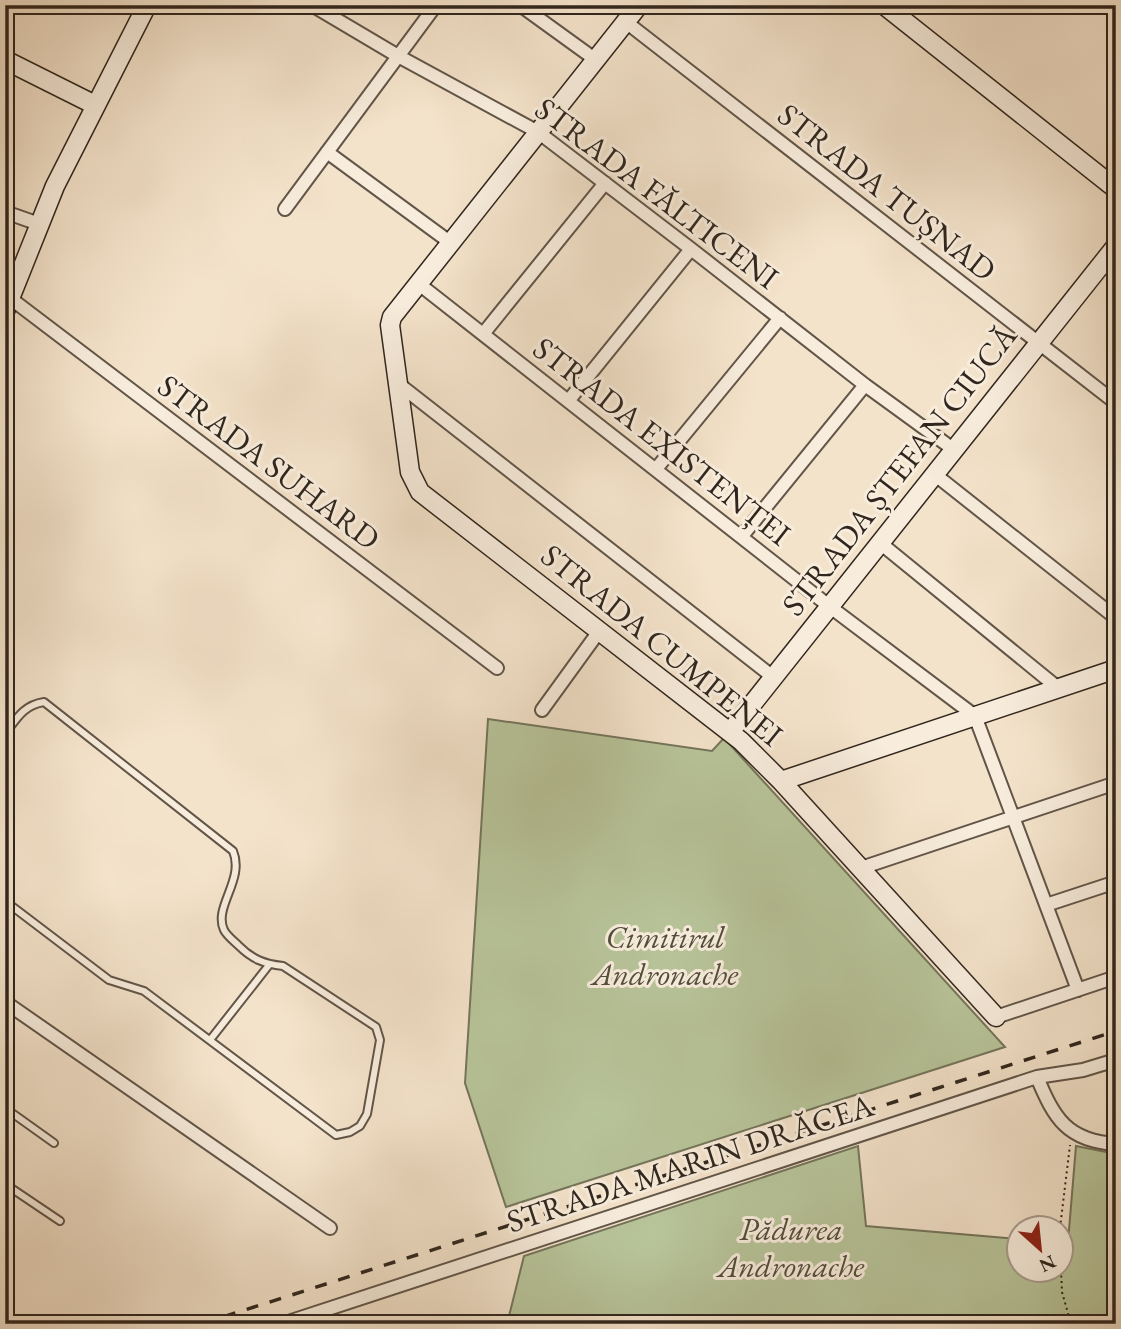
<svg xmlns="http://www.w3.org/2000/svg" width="1121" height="1329" font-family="'EB Garamond',serif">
	<rect width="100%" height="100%" fill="#f4e3cb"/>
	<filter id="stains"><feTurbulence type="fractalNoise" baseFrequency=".00286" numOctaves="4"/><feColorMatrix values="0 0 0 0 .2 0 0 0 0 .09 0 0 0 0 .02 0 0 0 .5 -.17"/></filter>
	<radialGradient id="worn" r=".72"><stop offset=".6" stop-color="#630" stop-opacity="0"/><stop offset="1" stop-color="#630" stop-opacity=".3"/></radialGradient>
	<path fill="#b8c49a" stroke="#74755c" stroke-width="2" d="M488,719L712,751L724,738L1005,1047L506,1207L465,1083Z
		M858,1146L866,1226L1019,1239L1020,1270H1062V1242H1068L1076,1146L1116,1154V1324H507L524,1256Z"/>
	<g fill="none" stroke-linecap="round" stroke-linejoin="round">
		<g stroke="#615548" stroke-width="10">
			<path id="lane" d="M5,734C17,718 24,705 44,702L233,851C245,880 213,907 224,930C227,936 234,941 239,946C252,959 264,964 283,966L376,1027L380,1040L367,1114L360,1126L350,1132L336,1135L144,991L109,980L5,901
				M210,1040L269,965
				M5,1108L54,1143
				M5,1184L60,1221"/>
		</g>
		<g stroke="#615548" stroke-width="16">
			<path id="street" d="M312,5L398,56L538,132L691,249L865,385L953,449
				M520,5L596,60
				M626,22L1116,403
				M327,152L451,243
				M285,209L436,5
				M5,212L39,224
				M419,284L829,606L975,716L1078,990
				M10,298L497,668
				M483,334L605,183
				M396,382L773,677
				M569,400L691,249
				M656,469L780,318
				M933,473L1116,618
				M742,536L865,385
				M879,542L1058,688
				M542,710L600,630
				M861,868L1116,783
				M1046,905L1116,882
				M5,1002L330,1228
				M996,1017L1116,977
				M1037,1077C1054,1118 1067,1141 1116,1144
				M282,1324L1037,1077L1083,1070L1116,1060"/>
		</g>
		<g stroke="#30261d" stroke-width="21">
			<path id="secondary" d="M639,5L392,317L390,325L410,472L420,492L741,741L781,781L996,1017
				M884,5L1116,189
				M5,60L95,105
				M5,311L55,186L147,5
				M730,732L1116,246
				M781,781L1116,669"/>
		</g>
		<path stroke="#30261d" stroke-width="2" stroke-dasharray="2 3.5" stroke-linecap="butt" d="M1060,1228L1070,1145
			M1061,1270L1062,1292L1071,1324"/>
		<use href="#lane" stroke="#f8eddd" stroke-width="6"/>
		<use href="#street" stroke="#f8eddd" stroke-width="12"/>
		<use href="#secondary" stroke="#f8eddd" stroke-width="18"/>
		<path stroke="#30261d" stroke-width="3.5" stroke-dasharray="12 12" stroke-linecap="butt" d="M201,1324L1116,1031"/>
	</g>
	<g text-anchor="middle" stroke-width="6" stroke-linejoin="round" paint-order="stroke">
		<g font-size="32" fill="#30261d" stroke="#f8eddd">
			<text transform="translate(887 192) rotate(38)" y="11">STRADA TUȘNAD</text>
			<text transform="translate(657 193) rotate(37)" y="11">STRADA FĂLTICENI</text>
			<text transform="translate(662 441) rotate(38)" y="11">STRADA EXISTENȚEI</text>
			<text transform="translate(269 462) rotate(37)" y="11">STRADA SUHARD</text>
			<text transform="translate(899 470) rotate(-52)" y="11">STRADA ȘTEFAN CIUCĂ</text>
			<text transform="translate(662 645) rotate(39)" y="11">STRADA CUMPENEI</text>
			<text transform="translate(690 1163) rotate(-18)" y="11">STRADA MARIN DRĂCEA</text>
		</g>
		<g font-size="32" font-style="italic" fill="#524e3c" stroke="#f8eddd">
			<text x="665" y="948">Cimitirul<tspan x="665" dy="37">Andronache</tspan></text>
			<text x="791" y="1240">Pădurea<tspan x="791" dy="37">Andronache</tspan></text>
		</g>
	</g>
	<rect width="1121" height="1329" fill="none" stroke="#f4e3cb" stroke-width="28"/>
	<rect x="7" y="7" width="1107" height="1315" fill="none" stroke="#30261d" stroke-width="3.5"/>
	<rect x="14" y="14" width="1093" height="1301" fill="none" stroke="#30261d" stroke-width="2"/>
	<g transform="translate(1040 1249) rotate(153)"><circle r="33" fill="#f8eddd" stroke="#a89d90" stroke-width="2"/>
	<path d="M0-5L12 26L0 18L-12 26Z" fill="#8f2418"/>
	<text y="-10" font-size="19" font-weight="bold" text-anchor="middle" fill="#30261d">N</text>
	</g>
	<rect width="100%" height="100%" filter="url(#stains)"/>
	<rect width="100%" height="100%" fill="url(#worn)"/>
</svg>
